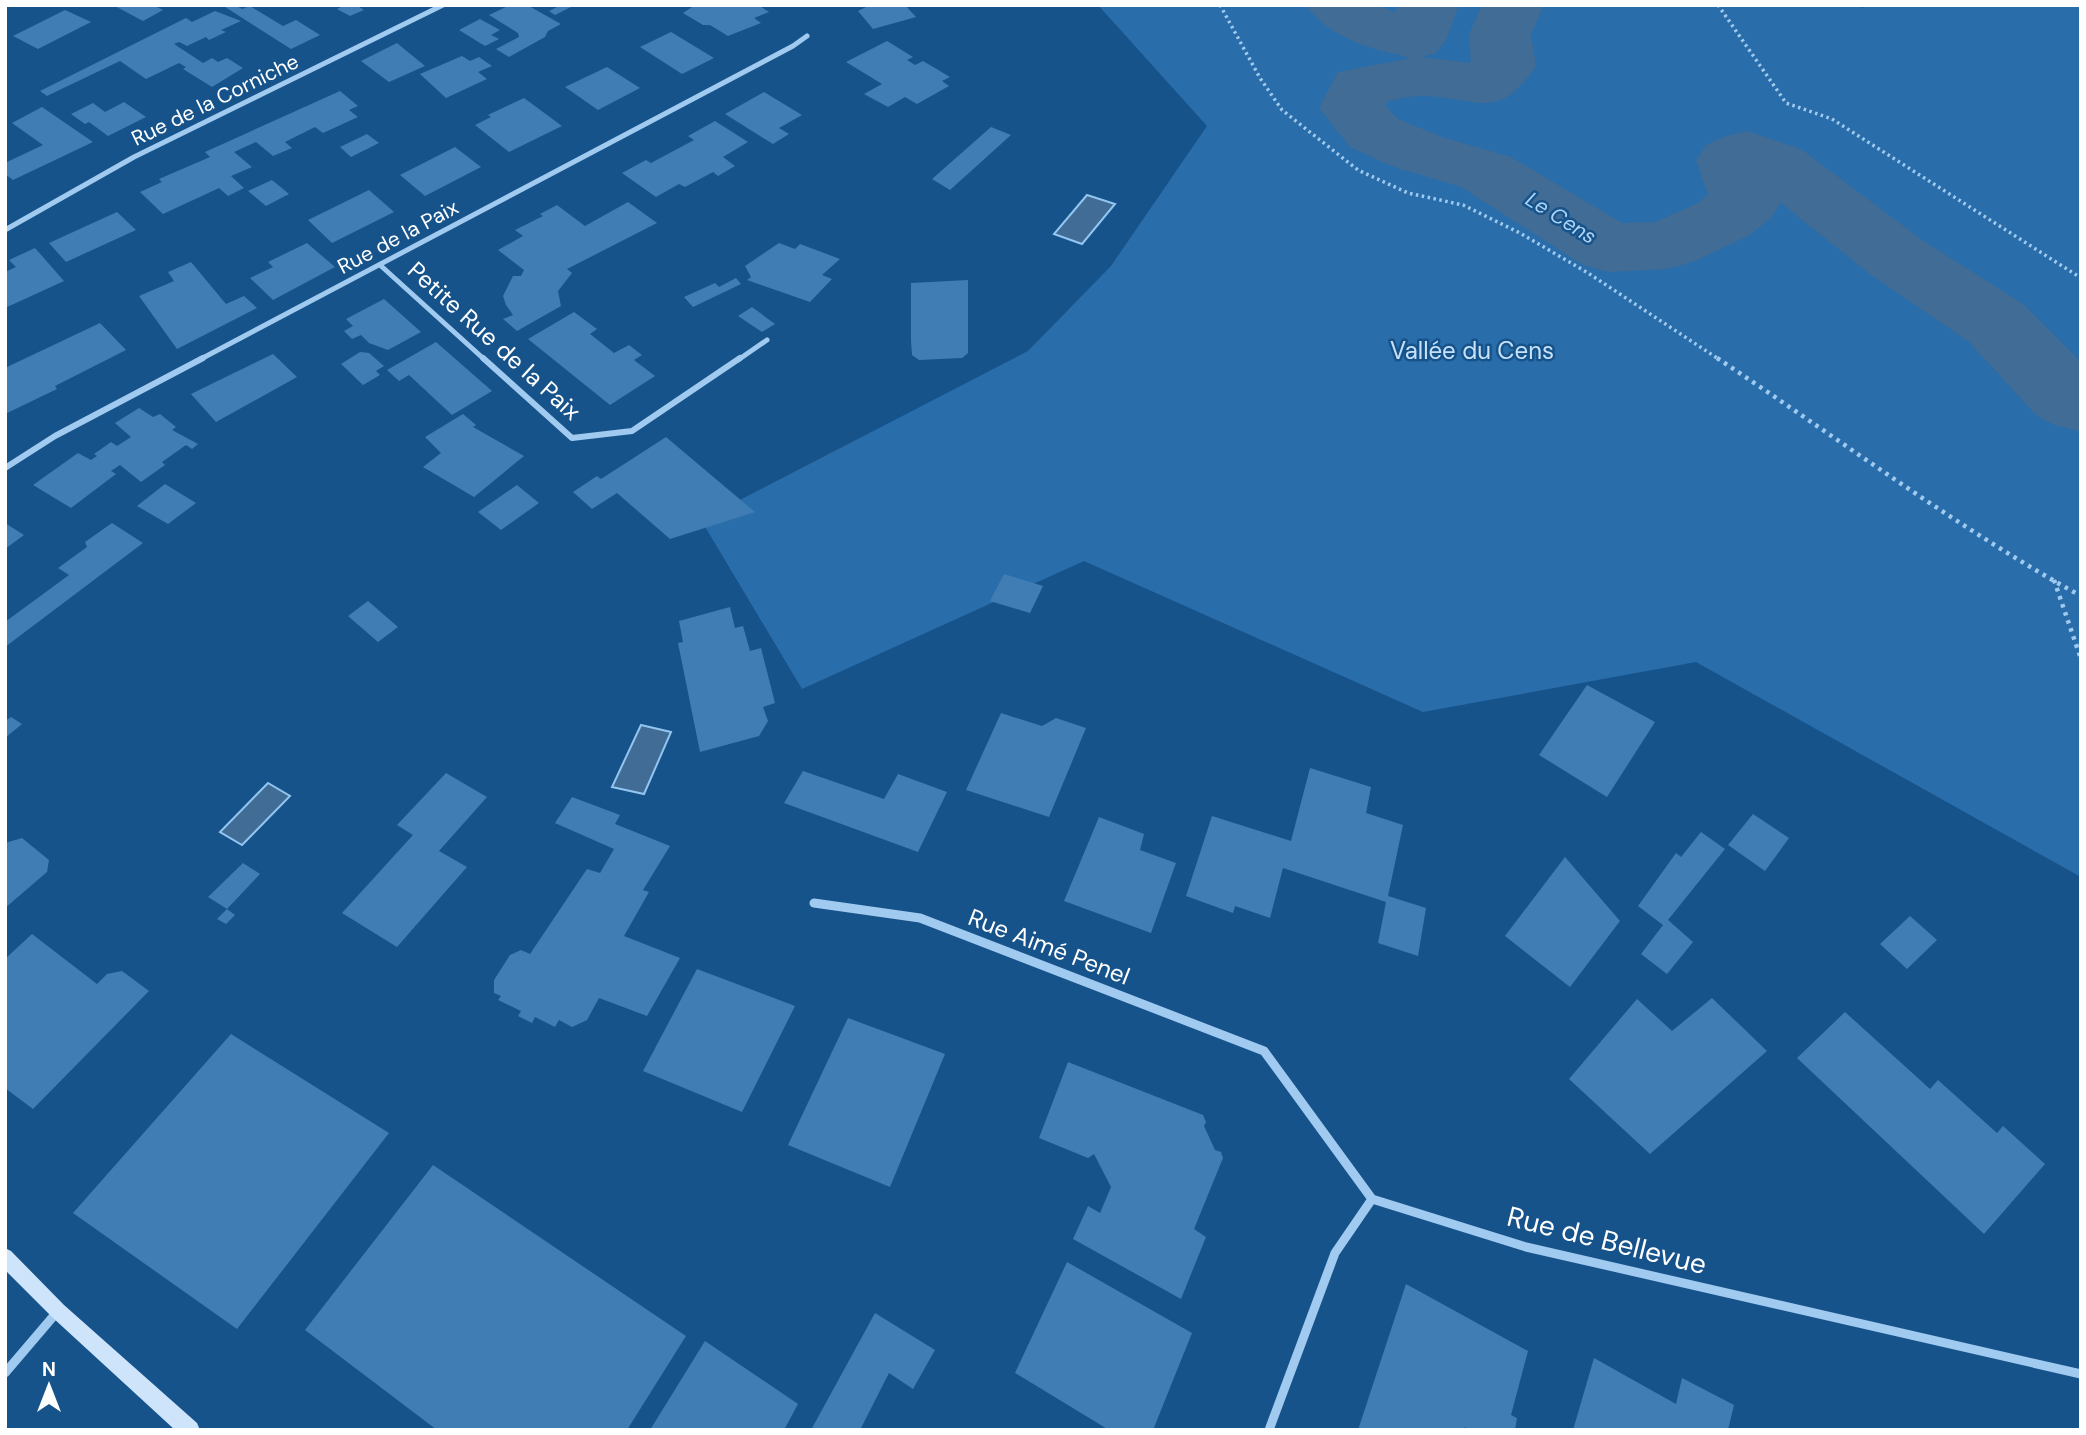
<svg xmlns="http://www.w3.org/2000/svg" width="2086" height="1435" font-family="'DM Sans',sans-serif">
	<rect width="100%" height="100%" fill="#17538b"/>
	<path fill="#296daa" d="M1098,5H1861V8L1873,5H2081V877L1696,662L1423,712L1084,561L802,689L701,520L1028,351L1111,266L1207,126Z"/>
	<path fill="#416c95" stroke="#92c6f1" stroke-width="2" d="M1087,195L1115,204L1082,244L1054,234Z
		M641,725L671,732L644,794L612,787Z
		M268,783L290,796L242,845L220,832Z"/>
	<g fill="none" stroke-linecap="round" stroke-linejoin="round">
		<path fill="#416c95" fill-rule="evenodd" d="M1306,5H1380L1394,13L1397,5H1459L1446,40L1436,53L1422,57L1469,63L1471,61L1469,34L1482,5H1544L1531,34L1536,66C1496,125 1476,96 1420,96C1410,96 1398,99 1388,101L1386,106L1398,119L1442,137L1511,157L1622,223L1655,222L1696,204L1708,195L1696,160L1706,145L1723,137L1747,131L1801,149L1922,240L2023,304L2081,362V432L2052,424L2036,415L1969,342L1870,274L1781,203L1771,218L1748,236L1693,262L1667,269L1609,272L1583,265L1461,187L1394,167L1350,147L1319,108L1338,72L1411,58C1373,49 1329,39 1306,5Z"/>
	</g>
	<path fill="#3f7db4" d="M113,5H153L163,10L143,21Z
		M222,5H235L242,9L250,6L283,26L296,20L320,35L291,49Z
		M345,5H356L364,10L350,16L337,9Z
		M510,5H527L561,24L548,31L545,37L509,57L496,49L519,37L518,33L489,15Z
		M561,5H575L555,15L549,11Z
		M695,5H758L769,12L754,18L761,23L728,36L710,25H703L683,13Z
		M870,5H905L916,17L873,29L858,11Z
		M65,10L91,22L38,49L13,36Z
		M215,11L241,21L221,30L226,32L209,40L206,37L187,46L179,42L174,44L203,63L212,58L218,62L227,58L243,68L212,87L183,69L186,67L179,63L146,79L120,61L47,96L40,91L186,18L192,22Z
		M480,19L500,30L491,35L499,39L485,46L459,30Z
		M671,32L714,58L682,74L640,47Z
		M887,41L913,57L907,60L915,65L923,61L950,77L942,81L949,86L917,104L905,97L888,107L864,94L882,84L846,62Z
		M397,43L425,66L389,82L361,61Z
		M462,56L470,61L479,57L492,66L478,72L487,79L446,98L420,74Z
		M607,67L640,88L598,110L565,87Z
		M340,91L358,106L349,110L358,117L323,133L315,127L285,142L292,148L273,156L256,142L234,152L252,167L231,176L244,188L228,196L219,188L163,214L140,192L162,182L159,179L210,157L205,152Z
		M764,92L802,115L779,128L789,134L773,144L725,114Z
		M524,98L562,126L509,152L475,125L491,117L488,115Z
		M124,102L146,117L108,136L89,122L85,124L71,114L93,103L105,112Z
		M42,107L93,142L13,180L5,174V163L43,145L12,123Z
		M715,121L748,142L723,157L735,166L718,176L713,172L685,187L679,184L656,197L622,173L646,160L651,163L694,140L688,136Z
		M991,127L1011,135L950,190L932,179Z
		M367,134L379,143L351,157L340,147Z
		M455,147L481,167L425,196L400,175Z
		M272,180L289,194L266,206L248,191Z
		M369,190L394,212L332,243L308,220Z
		M628,202L657,223L567,269L572,273L558,291L561,306L517,331L503,319L513,315L506,305L503,296L513,276H521L524,270L498,250L523,236L515,230L543,216L540,214L557,205L585,226Z
		M117,212L136,230L66,262L49,243Z
		M307,243L335,267L273,300L250,278L273,267L268,262Z
		M779,243L795,249L800,244L840,259L822,275L832,279L810,302L747,280L751,277L745,266Z
		M35,248L64,281L5,308V272L16,267L9,260Z
		M191,262L226,304L244,296L257,308L177,349L139,296L174,281L168,272Z
		M736,278L741,284L693,307L684,297L715,283L719,287Z
		M968,280V353L962,358L919,360L912,355L911,341V283Z
		M384,299L421,332L388,350L369,343L361,335L352,339L344,331L353,326L346,319Z
		M752,307L775,324L762,332L738,316Z
		M574,312L597,329L590,334L614,353L629,345L642,355L634,360L655,376L610,405L528,339Z
		M100,323L126,350L55,386L57,389L5,414V368Z
		M436,342L492,391L452,415L409,375L399,381L387,370Z
		M360,352L369,353L384,366L376,371L380,375L363,385L341,364Z
		M273,354L297,377L216,422L191,394Z
		M139,408L153,417L160,414L176,427L172,430L198,444L192,449L186,445L162,462L165,465L141,482L120,465L111,471L116,474L71,508L33,485L78,453L91,460L97,456L94,454L111,442L117,446L131,437L115,423Z
		M463,414L476,425L473,427L524,456L474,497L423,467L441,453L425,437Z
		M666,437L711,475L755,512L670,539L617,493L592,509L573,492L597,476L601,479Z
		M165,484L196,503L168,524L137,506Z
		M517,485L539,503L501,530L478,512Z
		M5,523L24,535L5,549Z
		M112,523L143,543L5,647V622L69,575L58,568L87,547L85,542Z
		M1004,574L1043,586L1030,613L990,601Z
		M368,601L398,627L378,642L348,616Z
		M730,607L735,628L743,626L750,651L761,648L775,703L763,707L768,721L759,736L700,752L678,643L683,642L679,621Z
		M1587,685L1655,722L1607,797L1539,755Z
		M1001,713L1042,726L1056,718L1086,728L1049,817L966,790Z
		M11,717L22,724L5,738V721Z
		M1310,768L1371,787L1366,813L1403,825L1388,896L1426,908L1418,956L1378,943L1386,902L1283,868L1270,918L1235,906L1233,913L1186,896L1212,816L1291,841Z
		M803,771L884,799L898,774L947,792L918,852L784,803Z
		M446,773L487,797L439,851L467,867L397,947L342,913L413,835L397,825Z
		M572,797L620,815L615,824L670,846L643,890L649,892L624,936L680,958L647,1016L599,998L587,1020L572,1027L559,1020L555,1027L535,1017L532,1023L518,1016L521,1011L498,1000L501,996L494,993V980L510,955L521,950L530,954L587,869L600,873L614,849L555,823Z
		M1753,814L1789,838L1765,871L1728,845Z
		M1099,817L1144,834L1140,850L1176,863L1151,933L1064,901Z
		M1701,832L1725,849L1668,920L1693,942L1667,974L1641,954L1663,925L1638,906L1676,853L1681,857Z
		M22,838L49,860L47,872L5,908V843Z
		M1565,857L1620,921L1570,987L1505,936Z
		M243,863L260,874L227,909L235,915L226,924L217,919L227,909L208,897Z
		M1910,916L1937,940L1907,969L1880,944Z
		M32,934L97,984L107,974L122,971L149,991L33,1109L5,1088V959Z
		M697,969L795,1006L742,1112L643,1071Z
		M1712,998L1767,1051L1650,1154L1569,1079L1637,999L1672,1031Z
		M1845,1012L1930,1089L1938,1080L1997,1133L2003,1126L2045,1164L1984,1234L1797,1058Z
		M848,1018L945,1054L890,1187L788,1145Z
		M231,1034L389,1133L237,1329L73,1213Z
		M1068,1062L1203,1115L1206,1122L1204,1126L1215,1150L1221,1152L1223,1158L1194,1229L1206,1237L1181,1299L1073,1239L1088,1206L1100,1213L1111,1187L1094,1154L1088,1158L1039,1138Z
		M433,1165L686,1336L627,1430H437L305,1330Z
		M1067,1262L1192,1333L1153,1430H1109L1015,1373Z
		M1406,1284L1528,1351L1511,1415L1517,1418L1515,1430H1469L1465,1427L1464,1430H1358Z
		M875,1313L935,1350L913,1389L889,1373L860,1430H811Z
		M705,1341L798,1404L784,1430H650Z
		M1594,1358L1676,1404L1682,1378L1734,1405L1728,1430H1573Z"/>
	<g fill="none" stroke-linecap="round" stroke-linejoin="round">
		<path stroke="#a0caef" stroke-width="3.5" stroke-dasharray="2.5 3.5" stroke-linecap="butt" d="M1220,5L1260,78L1282,110L1358,170L1408,193L1463,205L1520,233L1588,273L1720,360
			M1718,5L1786,103L1832,119L2081,278"/>
		<path stroke="#a0caef" stroke-width="4.5" stroke-dasharray="3.5 5" stroke-linecap="butt" d="M1717,358C1838,438 1954,526 2081,596
			M2054,580L2081,659"/>
		<path stroke="#a0caef" stroke-width="5" d="M5,230L134,157L443,5
			M380,265L485,360
			M199,360L793,46L807,36
			M738,360L767,340"/>
		<path stroke="#a0caef" stroke-width="6" d="M483,358L572,438L632,431L740,358
			M5,468L55,436L203,358"/>
		<path stroke="#a0caef" stroke-width="9" d="M814,903L920,918L1264,1051L1372,1199
			M5,1373L57,1312
			M1269,1430L1335,1253L1372,1199L1526,1247L2081,1374"/>
		<path fill="#cde4fa" fill-rule="evenodd" d="M5,1248L11,1251L64,1305L197,1423L200,1430H175L52,1317L5,1270Z"/>
	</g>
	<g text-anchor="middle" stroke-width="5" stroke-linejoin="round" paint-order="stroke">
		<g font-size="21" fill="#fff" stroke="#17538b">
			<text transform="translate(215 100) rotate(-26)" y="7">Rue de la Corniche</text>
			<text transform="translate(398 237) rotate(-28)" y="7">Rue de la Paix</text>
		</g>
		<g font-size="21" font-style="italic" fill="#acd3f6" stroke="#17538b">
			<text transform="translate(1561 218) rotate(32)" y="7">Le Cens</text>
		</g>
		<g font-size="24" fill="#fff" stroke="#17538b">
			<text transform="translate(494 341) rotate(42)" y="8">Petite Rue de la Paix</text>
			<text transform="translate(1049 947) rotate(21)" y="8">Rue Aimé Penel</text>
		</g>
		<g font-size="24" fill="#c6e2fb" stroke="#17538b">
			<text x="1472" y="359">Vallée du Cens</text>
		</g>
		<g font-size="28" fill="#fff" stroke="#17538b">
			<text transform="translate(1607 1240) rotate(14)" y="10">Rue de Bellevue</text>
		</g>
	</g>
	<rect width="2086" height="1435" fill="none" stroke="#ffffff" stroke-width="14"/>
	<g transform="translate(49 1386)" stroke="#17538b" stroke-width="5" paint-order="stroke">
	<path d="M0-5L12 26L0 18L-12 26Z" fill="#ffffff"/>
	<text y="-10" font-size="19" font-weight="bold" text-anchor="middle" fill="#ffffff">N</text>
	</g>
</svg>
